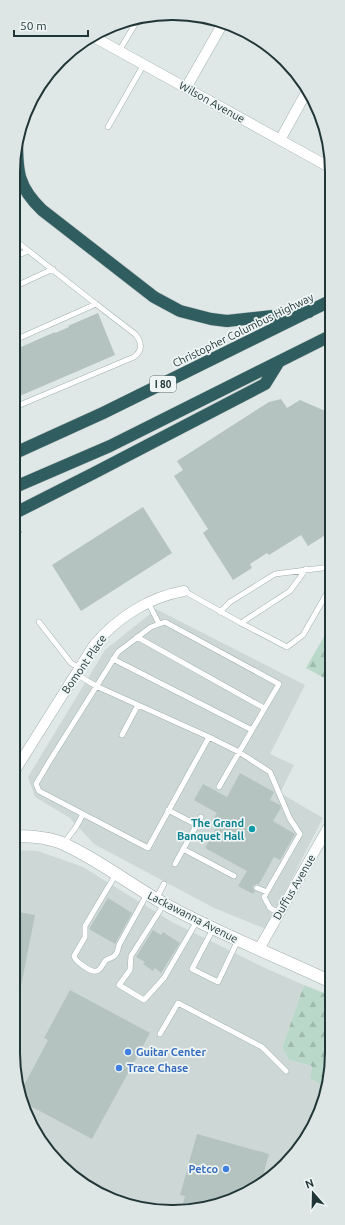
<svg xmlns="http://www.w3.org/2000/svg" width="345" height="1225" font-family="Ubuntu,sans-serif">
	<defs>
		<pattern id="forest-firs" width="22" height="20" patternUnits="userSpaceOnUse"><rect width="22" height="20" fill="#b9d8c9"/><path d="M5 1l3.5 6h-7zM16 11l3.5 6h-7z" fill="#9fbaad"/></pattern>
	</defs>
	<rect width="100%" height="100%" fill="#dfe8e6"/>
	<path fill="#cdd8d6" d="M156,609L305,685L270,754L294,765L280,793L323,818L266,929L214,908L94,844L70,818L35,797L28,777L105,650Z
		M14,850L38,851L83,867L172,922L265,968L304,985L282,1048L289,1060L312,1066L310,1078L321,1085L326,1092L305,1141L269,1179L214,1207L162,1212L102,1196L53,1158L25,1113L13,1052Z"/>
	<path fill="url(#forest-firs)" d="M330,626V681L306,668Z
		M304,985L329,995V1083L326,1092L321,1085L310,1078L312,1066L289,1060L282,1048Z"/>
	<path fill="#b4c3c0" d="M98,313L115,355L15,398V344L20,342L21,347L55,332V333L69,327L68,326Z
		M281,399L287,408L300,400L330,413V532L308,546L301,535L269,555L267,553L250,564L252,568L233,580L203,533L208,529L174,476L183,470L177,461L269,402Z
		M143,507L172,553L81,611L52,565Z
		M240,773L274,792L270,800L280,805L281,808L273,821L295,834L280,860L274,857L259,884H256L253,886V889L255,891L253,894L238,886L247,871L205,848L218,825L212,821L217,813L194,800L203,784L227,797Z
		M108,898L132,913L115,944L89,929Z
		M13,911L35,915L17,1007L13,1006Z
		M153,930L161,935L163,932L180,943L161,973L155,968L153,971L143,964L145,962L136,957Z
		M70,990L150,1033L92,1139L23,1102L21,1091L48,1040L44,1038Z
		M197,1134L269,1154L261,1183L214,1206L188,1209L182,1207L185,1196L180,1195Z"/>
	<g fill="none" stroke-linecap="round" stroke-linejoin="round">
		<g stroke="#a2afae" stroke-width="6">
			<path id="service" d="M119,51L140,16
				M108,127L144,64
				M16,241L96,304
				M16,256L28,251
				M16,286L53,269
				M15,407L134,357C143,350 142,342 135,334L96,304L15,340
				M184,591L241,623L287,647L303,635L330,588
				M148,602L159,624
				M220,612L230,602L275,574L330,567
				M39,622L71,663L79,668
				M241,623L290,591L306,569
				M137,637L264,708
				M113,659L252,730
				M76,674L96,686L209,737
				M122,735L138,705
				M219,787C239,752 259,718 279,684L165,622L151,627L118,652L49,762L36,784L39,791L148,848L209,737L239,752L270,772L290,819L300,834L264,897L270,908L279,913
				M168,810L197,825
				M64,843L76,827L83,814
				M183,849L234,876
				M175,864L201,817
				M116,874L85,926V937L74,956C75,961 91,973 97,971C101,969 103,964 105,961C109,957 113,959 116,954C118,952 118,948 119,945L147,894
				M257,888L267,892
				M156,899L164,884
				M164,904L131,956L130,970L119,985L144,1000L164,978L197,921
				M213,929L192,969L218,982L238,940
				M160,1034L178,1003L262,1047L286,1071"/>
		</g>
		<g stroke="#a2afae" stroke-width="11">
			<path id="minor" d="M92,36L331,168
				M186,88L223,23
				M280,140L307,91
				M14,772L94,645C117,618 149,597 184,591
				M259,949L329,826"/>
		</g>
		<g stroke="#a2afae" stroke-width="13">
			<path id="tertiary" d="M14,836C31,836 49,837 64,844C103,862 137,890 174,909C225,936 278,957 329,981"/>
		</g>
		<g stroke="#bcc3c3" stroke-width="13">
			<path id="motorway" d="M17,140C17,172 18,187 42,210L154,297L180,311L211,319L227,321L309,312
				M15,453L103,413L330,301
				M15,487L110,446L330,336
				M15,513L94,473L265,384L278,363"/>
		</g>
		<use href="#service" stroke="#fff" stroke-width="5"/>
		<use href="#minor" stroke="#fff" stroke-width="10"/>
		<use href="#tertiary" stroke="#fff" stroke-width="12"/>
		<use href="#motorway" stroke="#305e60" stroke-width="12"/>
		<path stroke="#5b7272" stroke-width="3" stroke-dasharray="8 4" stroke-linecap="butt" d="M15,535L21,531"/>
	</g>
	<circle fill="#0f9aa8" stroke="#eef5f4" stroke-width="1.5" cx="252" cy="829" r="4"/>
	<g fill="#3f7fe0" stroke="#eef5f4" stroke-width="1.5">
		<circle cx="128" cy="1052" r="4"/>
		<circle cx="119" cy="1068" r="4"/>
		<circle cx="226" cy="1169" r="4"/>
	</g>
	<g text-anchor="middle" stroke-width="3.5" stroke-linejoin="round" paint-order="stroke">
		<rect fill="#eef5f4" stroke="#5e6f6f" stroke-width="1" x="150" y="376" width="26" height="16" rx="3"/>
		<g font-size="10" font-weight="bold" fill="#213636">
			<text x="163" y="388">I 80</text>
		</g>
		<g font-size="11" fill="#213636" stroke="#eef5f4">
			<text transform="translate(212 102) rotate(29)" y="4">Wilson Avenue</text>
			<text transform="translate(243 330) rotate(-26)" y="4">Christopher Columbus Highway</text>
			<text transform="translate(84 664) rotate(-55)" y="4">Bomont Place</text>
			<text transform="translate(294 887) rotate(-60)" y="4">Duffus Avenue</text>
			<text transform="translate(193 917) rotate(27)" y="4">Lackawanna Avenue</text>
		</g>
		<g font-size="11" font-weight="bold" fill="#0d838f" stroke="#eef5f4" text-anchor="end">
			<text x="244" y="827">The Grand<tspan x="244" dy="13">Banquet Hall</tspan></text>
		</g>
		<g font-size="11" font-weight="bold" fill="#366cbe" stroke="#eef5f4" text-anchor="start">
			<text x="136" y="1056">Guitar Center</text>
			<text x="127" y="1072">Trace Chase</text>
			<text x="218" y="1173" text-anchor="end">Petco</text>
		</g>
	</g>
	<path d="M0 0H345V1225H0ZM172 20H173A152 152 0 0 1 325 172V1053A152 152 0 0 1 173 1205H172A152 152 0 0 1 20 1053V172A152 152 0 0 1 172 20Z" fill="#dee6e5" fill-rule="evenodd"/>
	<path fill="none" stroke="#213636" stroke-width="2" d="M172 20H173A152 152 0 0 1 325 172V1053A152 152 0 0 1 173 1205H172A152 152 0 0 1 20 1053V172A152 152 0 0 1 172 20Z"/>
	<g transform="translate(313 1193) rotate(340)" stroke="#eef5f4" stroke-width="3" paint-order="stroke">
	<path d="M0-3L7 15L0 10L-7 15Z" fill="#213636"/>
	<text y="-6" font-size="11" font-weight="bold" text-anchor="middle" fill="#213636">N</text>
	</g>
	<path d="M14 30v6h74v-6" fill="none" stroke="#213636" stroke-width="2"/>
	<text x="20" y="30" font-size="12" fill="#213636" stroke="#eef5f4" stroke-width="3" paint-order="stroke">50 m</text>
</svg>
